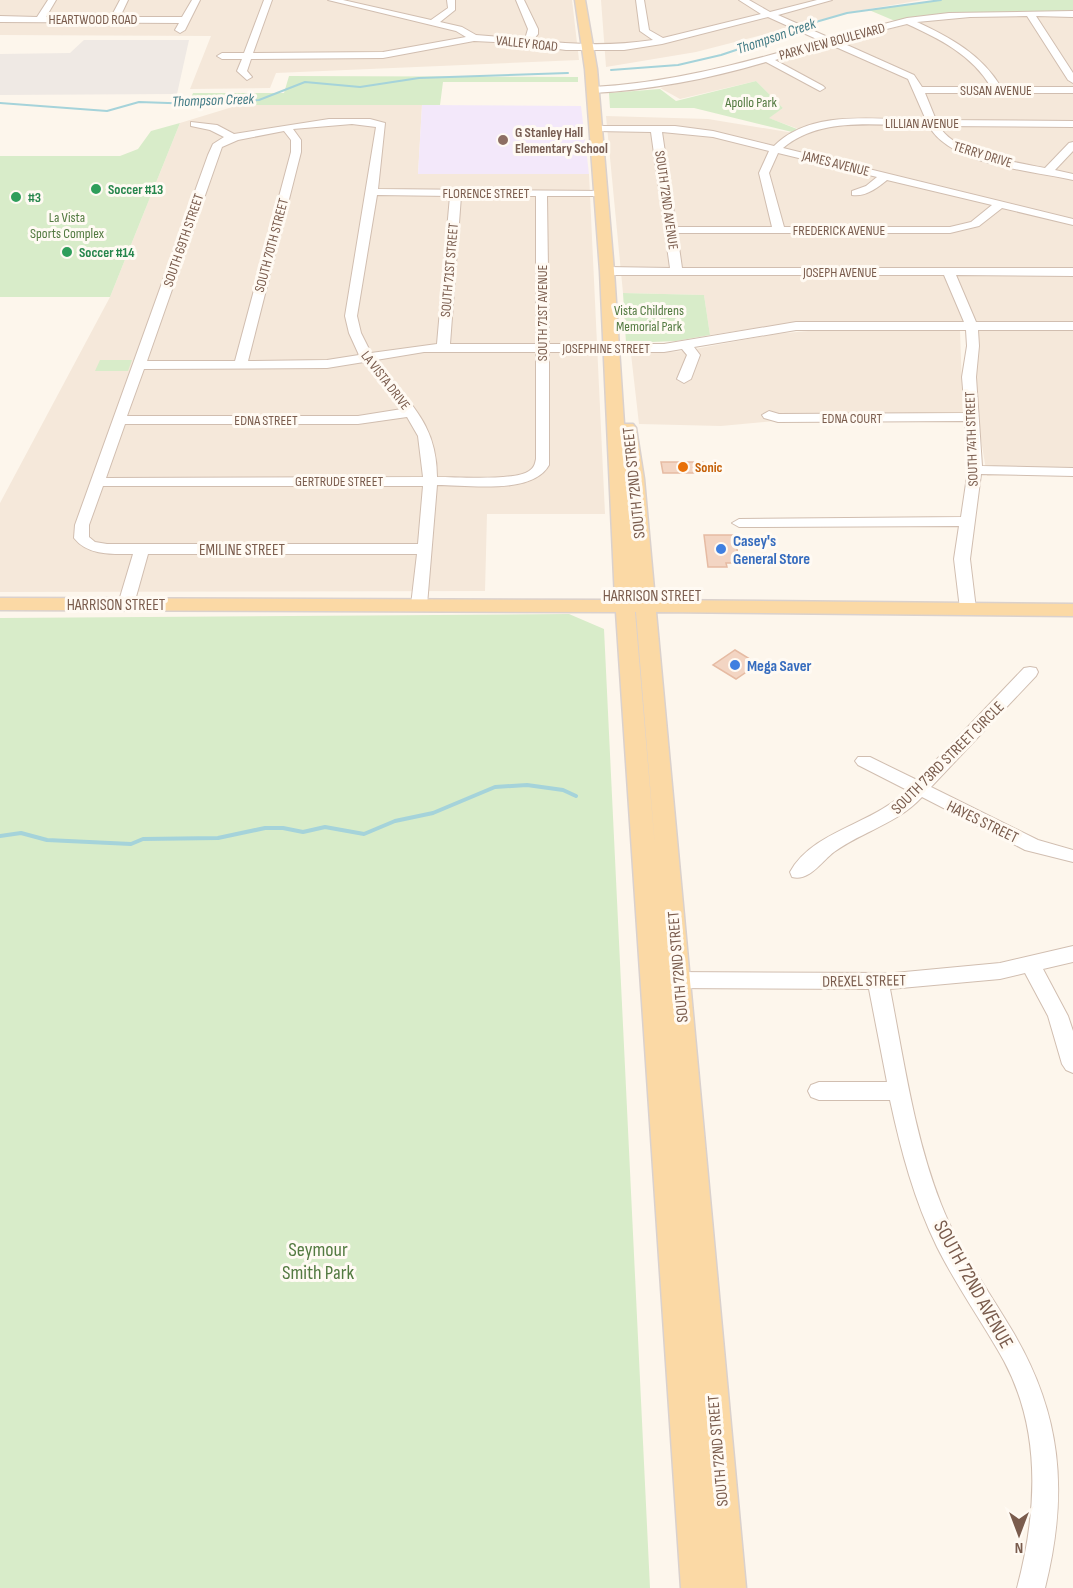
<svg xmlns="http://www.w3.org/2000/svg" width="1073" height="1588" font-family="'Sofia Sans Condensed',sans-serif">
	<rect width="100%" height="100%" fill="#fdf6ec"/>
	<path fill="#f5e8da" d="M0,0H572L579,60L276,73L270,88L190,89L211,36L0,35Z
		M601,0H922L851,12L696,52L606,67Z
		M1073,16V473L987,476L977,415L975,376L979,343L976,323L799,322L710,335L704,295L623,293L606,116L708,119L806,135L807,132L768,118L783,108L756,81L680,99L660,88L925,20L957,17Z
		M239,105H422L418,174H589L605,514H487L485,591L0,592V503L110,297L180,123Z
		M819,330H960L963,419L775,421L721,426L639,424L631,354L684,351L775,334Z"/>
	<path fill="#efe9e4" d="M84,40H189L177,94L0,95V54L70,53Z"/>
	<path fill="#f3e8fa" d="M422,105L581,106L589,174H418Z"/>
	<path fill="#d8ecc9" d="M939,0H1073V11L949,13L895,21L869,10Z
		M289,76L578,77V82H443L440,105H188L193,93H284Z
		M756,81L783,108L769,118L797,129L792,132L694,108H610L609,93L660,89L676,101Z
		M180,123L110,297H0V156H120L138,149L151,131Z
		M623,293L704,295L710,335L676,341L626,343Z
		M100,360H132L128,371H95Z
		M569,614L604,629L650,1588H0V618Z"/>
	<g fill="none" stroke-linecap="round" stroke-linejoin="round">
		<path stroke="#a5d3da" stroke-width="2" d="M611,70L678,65L721,55L763,41L774,34L847,13L941,0
			M0,103L107,111L139,102L197,104L259,100L305,82L360,87L419,78L568,73"/>
		<path stroke="#a5d3da" stroke-width="4" d="M0,836L21,833L47,840L131,844L143,839L218,838L265,828H283L303,832L325,827L364,834L395,821L433,813L495,787L527,785L563,790L576,796"/>
	</g>
	<path fill="#f3d5c3" stroke="#e6bba3" stroke-width="1.5" d="M661,462H703L705,473H663Z
		M704,535H735L739,563H726L727,567H708Z
		M735,650L758,664L736,679L713,665Z"/>
	<g fill="none" stroke-linecap="round" stroke-linejoin="round">
		<g stroke="#d1beb0" stroke-width="2">
			<path id="minor" d="M48,0H56L46,17H111L120,0H128L120,17H182L192,0H200L185,30L180,33L175,30L179,23L0,22V16L37,17Z
				M264,0H272L253,53L383,52L466,37L456,31L328,0H343L431,20L448,8L447,0H455V10L440,22L462,27L476,35L525,39L528,29L516,0H524L538,29V34L533,40C574,45 613,46 653,40L640,31L636,0H644L649,30L663,38L761,14L739,0H749L770,12L817,0H832L778,15L830,38L907,18L949,13L1073,11V17L1036,16L1073,73V83L1068,80L1027,16L970,17L917,22C951,38 981,54 1001,87H1073V93H925L936,120L1073,121V127L939,126C955,154 1015,162 1045,168L1069,143L1073,142V151L1055,170L1073,174V180C1033,171 950,165 929,126C881,126 822,115 783,148L1073,219V225L1002,208L979,226L950,233H677L682,268H1073V276L956,275L976,322H1073V330H978L979,346L976,377L982,466L1073,468V476L981,474L970,559L976,609L968,614L960,609L954,559L959,526L739,527L732,523L739,519L961,517L968,470L965,421L778,422L764,418L762,415L769,411L779,414L965,413L962,377L967,346L966,330H796L694,347L700,355L691,379L684,383L677,379L687,355L682,349L664,352H549V465C533,495 467,485 437,485L427,605L425,608L419,610L411,605L417,554H148L134,604L132,607H120L118,604L133,554C113,554 88,556 74,538L75,525L208,155L213,144L224,137L210,130L191,126V122L217,125L234,134L329,119H370L385,123L378,189L605,191V195L601,196H547L549,344H664L796,322H964L944,275H607L601,271L607,267L670,268L651,132L596,131L592,130V126H675L713,131L774,146C812,108 877,120 926,120L908,79L829,44L775,60L823,86L825,88L820,91L766,62C709,79 652,90 593,93L588,90L593,87C673,83 746,62 821,41L768,17L662,44L624,50H566L513,43L474,41L383,58L251,59L247,71L252,77L247,80L237,71L242,59H222L217,56L222,53H244ZM907,24C940,39 972,55 991,87H922L914,75L838,41ZM352,124L376,127L345,316L349,333L359,355L327,360L248,361L301,152V140L293,129ZM284,131L291,140V152L235,361H147L222,147L238,140ZM662,132L713,137L769,151L759,173L772,227H676ZM778,153L877,177L866,186L852,191V195C866,197 877,188 887,180L992,205L971,222L950,227H784L769,173ZM377,195L450,196L437,344L371,353L361,333L357,316ZM461,196H536V344H450ZM424,352H536V459C535,464 534,468 529,471C515,481 457,477 437,477C437,421 406,401 376,360ZM364,362L402,409L358,416H127L144,369L327,368ZM407,417L418,436L423,477L106,478L125,424H358ZM103,486H423L418,544H107L95,542L89,537V525Z
				M1030,667L1036,668L1038,672L1036,676L931,787L1038,840L1073,850V862L1025,850L922,797C897,824 863,831 834,852C822,861 809,882 792,877L790,872C813,830 875,824 907,790L858,765L855,761L858,757H870L917,780L1024,668Z
				M1073,946V962L1043,969L1068,1016L1073,1031V1073L1066,1070L1062,1064L1048,1016L1025,973L1000,979L890,989C904,1061 914,1135 941,1204C958,1248 986,1287 1010,1327C1062,1412 1069,1492 1045,1588H1017C1037,1513 1042,1432 1004,1361C983,1323 957,1287 937,1247C914,1200 901,1151 890,1100H819L811,1097L808,1091L811,1085L819,1082H887L869,989L667,988L660,986L657,980L660,974L667,972L894,973L1000,963Z"/>
		</g>
		<g stroke="#dad1cd" stroke-width="3">
			<path id="major" d="M575,0H585L597,69L614,271L624,424H633L636,428L644,479L655,600L1073,604V616L656,612L746,1588H681L616,612L0,610V598L615,600L600,271L585,69ZM635,612H636L655,847Z"/>
		</g>
		<use href="#minor" fill="#fff" fill-rule="evenodd"/>
		<use href="#major" fill="#fbd9a5" fill-rule="evenodd"/>
	</g>
	<circle fill="#8d6e63" stroke="#fffaf3" stroke-width="2" cx="503" cy="140" r="6"/>
	<g fill="#2e9e5b" stroke="#fffaf3" stroke-width="2">
		<circle cx="96" cy="189" r="6"/>
		<circle cx="16" cy="197" r="6"/>
		<circle cx="67" cy="252" r="6"/>
	</g>
	<circle fill="#e8710a" stroke="#fffaf3" stroke-width="2" cx="683" cy="467" r="6"/>
	<g fill="#3f7fe0" stroke="#fffaf3" stroke-width="2">
		<circle cx="721" cy="549" r="6"/>
		<circle cx="735" cy="665" r="6"/>
	</g>
	<g text-anchor="middle" stroke-width="6" stroke-linejoin="round" paint-order="stroke">
		<g font-size="14" fill="#7a5c4d" stroke="#fffaf3">
			<text x="93" y="24">HEARTWOOD ROAD</text>
			<text transform="translate(832 41) rotate(-15)" y="5">PARK VIEW BOULEVARD</text>
			<text transform="translate(527 43) rotate(6)" y="5">VALLEY ROAD</text>
			<text x="996" y="95">SUSAN AVENUE</text>
			<text x="922" y="128">LILLIAN AVENUE</text>
			<text transform="translate(983 154) rotate(17)" y="5">TERRY DRIVE</text>
			<text transform="translate(836 163) rotate(14)" y="5">JAMES AVENUE</text>
			<text x="486" y="198">FLORENCE STREET</text>
			<text transform="translate(667 200) rotate(82)" y="5">SOUTH 72ND AVENUE</text>
			<text x="839" y="235">FREDERICK AVENUE</text>
			<text transform="translate(183 240) rotate(-71)" y="5">SOUTH 69TH STREET</text>
			<text transform="translate(271 245) rotate(-75)" y="5">SOUTH 70TH STREET</text>
			<text transform="translate(449 270) rotate(-85)" y="5">SOUTH 71ST STREET</text>
			<text x="840" y="277">JOSEPH AVENUE</text>
			<text transform="translate(542 313) rotate(-90)" y="5">SOUTH 71ST AVENUE</text>
			<text x="606" y="353">JOSEPHINE STREET</text>
			<text transform="translate(386 380) rotate(52)" y="5">LA VISTA DRIVE</text>
			<text x="852" y="423">EDNA COURT</text>
			<text x="266" y="425">EDNA STREET</text>
			<text transform="translate(971 439) rotate(-92)" y="5">SOUTH 74TH STREET</text>
			<text x="339" y="486">GERTRUDE STREET</text>
		</g>
		<g font-size="14" fill="#537a41" stroke="#fffaf3">
			<text x="751" y="107">Apollo Park</text>
			<text x="67" y="222">La Vista<tspan x="67" dy="16">Sports Complex</tspan></text>
			<text x="649" y="315">Vista Childrens<tspan x="649" dy="16">Memorial Park</tspan></text>
		</g>
		<g font-size="14" font-weight="bold" fill="#785e54" stroke="#fffaf3" text-anchor="start">
			<text x="515" y="137">G Stanley Hall<tspan x="515" dy="16">Elementary School</tspan></text>
		</g>
		<g font-size="14" font-weight="bold" fill="#27864d" stroke="#fffaf3" text-anchor="start">
			<text x="108" y="194">Soccer #13</text>
			<text x="28" y="202">#3</text>
			<text x="79" y="257">Soccer #14</text>
		</g>
		<g font-size="14" font-weight="bold" fill="#c56008" stroke="#fffaf3" text-anchor="start">
			<text x="695" y="472">Sonic</text>
		</g>
		<g font-size="15" font-style="italic" fill="#437c86" stroke="#fffaf3">
			<text transform="translate(776 36) rotate(-19)" y="5">Thompson Creek</text>
			<text transform="translate(213 100) rotate(-2)" y="5">Thompson Creek</text>
		</g>
		<g font-size="16" fill="#7a5c4d" stroke="#fffaf3">
			<text transform="translate(633 483) rotate(-96)" y="6">SOUTH 72ND STREET</text>
			<text x="242" y="555">EMILINE STREET</text>
			<text x="652" y="601">HARRISON STREET</text>
			<text x="116" y="610">HARRISON STREET</text>
			<text transform="translate(947 757) rotate(-45)" y="6">SOUTH 73RD STREET CIRCLE</text>
			<text transform="translate(983 821) rotate(26)" y="6">HAYES STREET</text>
			<text transform="translate(677 967) rotate(-95)" y="6">SOUTH 72ND STREET</text>
			<text transform="translate(864 980) rotate(-1)" y="6">DREXEL STREET</text>
			<text transform="translate(717 1451) rotate(-95)" y="6">SOUTH 72ND STREET</text>
		</g>
		<g font-size="16" font-weight="bold" fill="#366cbe" stroke="#fffaf3" text-anchor="start">
			<text x="733" y="546">Casey's<tspan x="733" dy="18">General Store</tspan></text>
			<text x="747" y="671">Mega Saver</text>
		</g>
		<g font-size="20" fill="#537a41" stroke="#fffaf3">
			<text x="318" y="1256">Seymour<tspan x="318" dy="23">Smith Park</tspan></text>
		</g>
		<g font-size="20" fill="#7a5c4d" stroke="#fffaf3">
			<text transform="translate(974 1284) rotate(61)" y="7">SOUTH 72ND AVENUE</text>
		</g>
	</g>
	<g transform="translate(1019 1534) rotate(180)" stroke="#fffaf3" stroke-width="4.5" paint-order="stroke">
	<path d="M0-4.5L10 22L0 15L-10 22Z" fill="#7a5c4d"/>
	<text y="-9" font-size="16" font-weight="bold" text-anchor="middle" fill="#7a5c4d">N</text>
	</g>
</svg>
